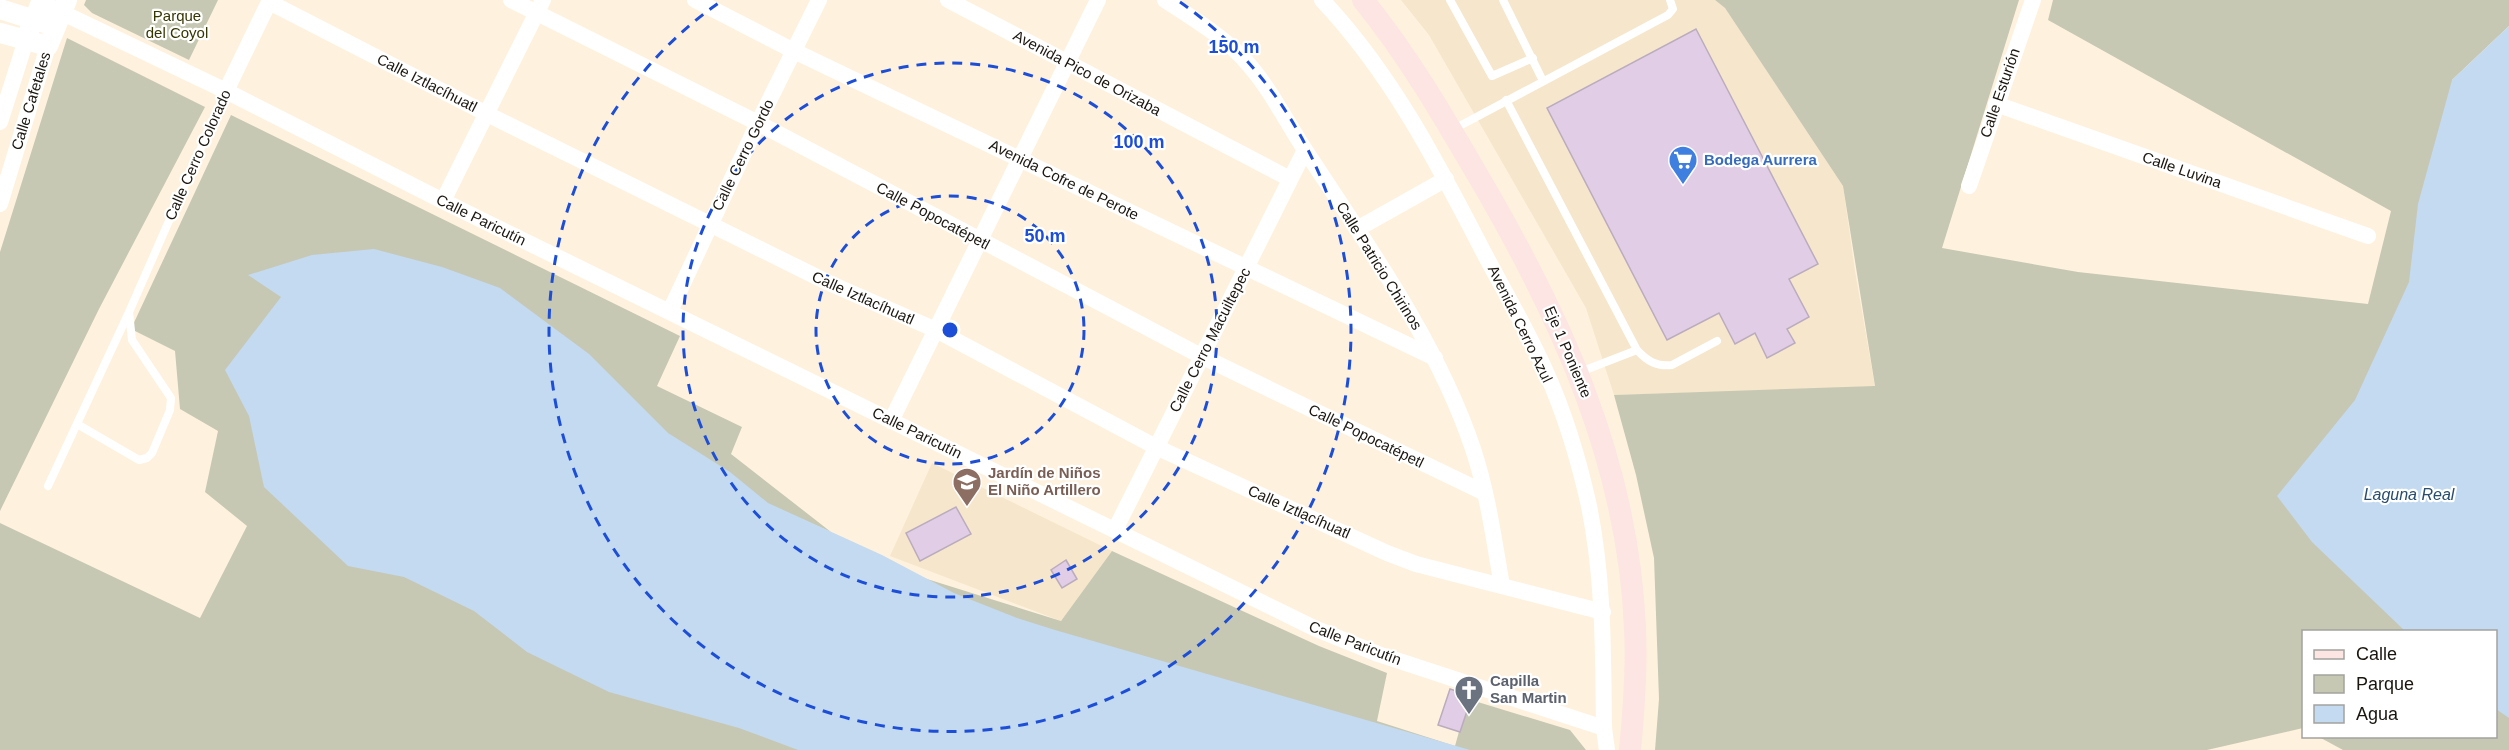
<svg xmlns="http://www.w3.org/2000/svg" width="2509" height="750" font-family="Arial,sans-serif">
	<rect width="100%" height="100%" fill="#fef2de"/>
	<path fill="#f6e6cb" d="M1401,0H1715L1725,8L1843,186L1855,271L1875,387L1614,395L1586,308L1429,35Z
		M932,463L1112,551L1061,621L890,556Z"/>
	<path fill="#c6c8b3" d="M86,0H218L189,60L92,13L84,5Z
		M1715,0H2019L1942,248L2078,272L2368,304L2391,211L2048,20L2053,0H2509V26L2452,80L2509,85V750H2343L2319,737L2496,736V632H2304L2303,728L2207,750H1655L1659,699L1654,558L1636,475L1614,395L1875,386L1843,186L1725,8Z
		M67,38L205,107L99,309L0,511V252Z
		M231,115L680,336L657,386L742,427L731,454L831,532L772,506L812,543L1061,621L1112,551L1319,646L1387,673L1377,721L1455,746L1468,699L1570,730L1586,750H0V523L200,618L247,526L205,492L218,431L180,409L175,351L131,329Z"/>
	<path fill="#c3daf1" d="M2509,26V718L2496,709V632L2405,631L2312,542L2277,496L2355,400L2409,282L2418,204L2452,80Z
		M374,249L442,267L500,288L589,354L668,433L730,472L768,503L882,555L954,593L1017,618L1055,630L1470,750H798L739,728L609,692L527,652L474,611L404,577L348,566L264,487L249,416L225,370L281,297L248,275L312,255Z"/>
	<path fill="#e1cde6" stroke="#baacbe" stroke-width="1.5" d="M1696,29L1818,264L1789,279L1809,317L1787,329L1795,343L1767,358L1755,333L1735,344L1719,313L1667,340L1547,108Z
		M956,507L971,534L920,561L906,533Z
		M1066,560L1077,579L1062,588L1051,570Z
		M1450,689L1472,696L1460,732L1438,725Z"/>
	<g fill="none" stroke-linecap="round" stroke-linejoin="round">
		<path stroke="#fff" stroke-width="8" d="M1450,0L1492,76L1533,58
			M1503,0L1543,81
			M1506,100L1637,350L1580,372
			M1452,130L1668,15L1673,9L1670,0
			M1637,350C1647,361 1657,367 1672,365L1717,341
			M77,424L139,460L147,458L152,453L170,410L171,398L132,340L129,312
			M48,486L129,312L226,91"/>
		<path stroke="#fff" stroke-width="16" d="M511,0L758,123L1201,356L1485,493
			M695,0L794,51L1435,358
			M948,0L1290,179
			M1165,0C1191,17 1219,34 1241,56C1269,85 1285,120 1307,153C1367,244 1439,346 1473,449C1488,494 1494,540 1502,586
			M1322,0C1391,73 1437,162 1483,251C1504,291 1528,331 1546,372C1565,414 1579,461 1589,506C1604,580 1603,653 1604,728
			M40,2L226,91L443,201L1314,628L1378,654L1604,728L1607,750
			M269,2L487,114L829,283L936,330L1156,447L1387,553L1416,564L1603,612
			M226,91L270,0
			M1996,104L2368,236
			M0,122L26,40
			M1969,186L2033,0
			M443,201L543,0
			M0,204L48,46
			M1357,229L1446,179
			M670,311L758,123L819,0
			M891,421L1098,0
			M1115,530L1305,150"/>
		<path stroke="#fff" stroke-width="20" d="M0,9L54,26
			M29,31L42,0
			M0,33L48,46L67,0"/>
		<path stroke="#fce5e2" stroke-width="22" d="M1363,0C1407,54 1442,114 1477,174C1560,315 1628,461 1635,628C1637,668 1634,709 1630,750"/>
	</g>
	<g fill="none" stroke="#1d4ed8" stroke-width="3" stroke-dasharray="10 8">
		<circle cx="950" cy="330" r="134"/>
		<circle cx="950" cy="330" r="267"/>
		<path d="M1180 2A401 401 0 1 1 720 2"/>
	</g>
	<defs>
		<g id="supermarket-pin" transform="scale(1.5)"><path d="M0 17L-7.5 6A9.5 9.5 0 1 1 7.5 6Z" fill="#3f7fe0" stroke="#fff"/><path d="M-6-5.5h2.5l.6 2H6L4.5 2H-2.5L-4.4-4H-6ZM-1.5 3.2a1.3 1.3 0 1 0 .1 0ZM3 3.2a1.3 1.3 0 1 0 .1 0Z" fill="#fff"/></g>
		<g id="school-pin" transform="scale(1.5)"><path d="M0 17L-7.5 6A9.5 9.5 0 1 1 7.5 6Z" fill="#8d6e63" stroke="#fff"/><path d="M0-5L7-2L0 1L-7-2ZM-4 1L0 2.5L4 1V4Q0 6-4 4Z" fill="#fff"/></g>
		<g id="church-pin" transform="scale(1.5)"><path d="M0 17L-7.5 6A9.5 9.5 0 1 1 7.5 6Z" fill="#6b7280" stroke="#fff"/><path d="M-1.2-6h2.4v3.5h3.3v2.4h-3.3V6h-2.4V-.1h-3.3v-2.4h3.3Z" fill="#fff"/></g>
	</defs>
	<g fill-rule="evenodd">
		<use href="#supermarket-pin" x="1683" y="160"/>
		<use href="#school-pin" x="967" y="482"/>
		<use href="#church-pin" x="1469" y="690"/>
	</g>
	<g text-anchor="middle" stroke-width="4.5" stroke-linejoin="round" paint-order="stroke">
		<g font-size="15" fill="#353701" stroke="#fff">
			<text x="177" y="21">Parque<tspan x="177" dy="17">del Coyol</tspan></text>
		</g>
		<g font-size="15" fill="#1a160f" stroke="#fff">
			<text transform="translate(1087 73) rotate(28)" y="5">Avenida Pico de Orizaba</text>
			<text transform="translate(427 83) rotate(27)" y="5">Calle Iztlacíhuatl</text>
			<text transform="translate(2000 93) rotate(-71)" y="5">Calle Esturión</text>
			<text transform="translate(31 101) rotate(-73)" y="5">Calle Cafetales</text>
			<text transform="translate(198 155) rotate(-66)" y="5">Calle Cerro Colorado</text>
			<text transform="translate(743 155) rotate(-64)" y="5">Calle Cerro Gordo</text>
			<text transform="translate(2182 170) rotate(19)" y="5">Calle Luvina</text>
			<text transform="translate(1064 180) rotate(26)" y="5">Avenida Cofre de Perote</text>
			<text transform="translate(933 216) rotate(28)" y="5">Calle Popocatépetl</text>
			<text transform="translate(481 220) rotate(26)" y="5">Calle Paricutín</text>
			<text transform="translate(1379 266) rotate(58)" y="5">Calle Patricio Chirinos</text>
			<text transform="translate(863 298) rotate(24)" y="5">Calle Iztlacíhuatl</text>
			<text transform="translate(1520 324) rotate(64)" y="5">Avenida Cerro Azul</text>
			<text transform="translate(1210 340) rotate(-63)" y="5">Calle Cerro Macuiltepec</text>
			<text transform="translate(1568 352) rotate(67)" y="5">Eje 1 Poniente</text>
			<text transform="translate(917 433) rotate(26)" y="5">Calle Paricutín</text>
			<text transform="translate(1366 436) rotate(26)" y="5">Calle Popocatépetl</text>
			<text transform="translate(1299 512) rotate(24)" y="5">Calle Iztlacíhuatl</text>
			<text transform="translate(1355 643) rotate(21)" y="5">Calle Paricutín</text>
		</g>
		<g font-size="15" font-weight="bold" fill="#366cbe" stroke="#fff" text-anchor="start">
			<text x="1704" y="165">Bodega Aurrera</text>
		</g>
		<g font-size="15" font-weight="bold" fill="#785e54" stroke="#fff" text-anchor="start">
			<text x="988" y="478">Jardín de Niños<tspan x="988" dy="17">El Niño Artillero</tspan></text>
		</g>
		<g font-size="15" font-weight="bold" fill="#5b616d" stroke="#fff" text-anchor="start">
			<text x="1490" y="686">Capilla<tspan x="1490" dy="17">San Martin</tspan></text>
		</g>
		<g font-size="16" font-style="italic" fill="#284d6e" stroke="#fff">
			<text x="2409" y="500">Laguna Real</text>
		</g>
	</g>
	<circle cx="950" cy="330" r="9" fill="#1d4ed8" stroke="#fff" stroke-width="3"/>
	<g font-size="18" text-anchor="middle" font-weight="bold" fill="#1d4ed8" stroke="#fff" stroke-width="4.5" stroke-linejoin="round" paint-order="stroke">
		<text x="1234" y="53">150 m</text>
		<text x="1139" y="148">100 m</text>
		<text x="1045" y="242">50 m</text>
	</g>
	<rect x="2302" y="630" width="195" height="108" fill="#ffffff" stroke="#a3a29f" stroke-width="1.5"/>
	<rect x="2314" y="650" width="30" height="9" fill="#fce5e2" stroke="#a3a29f" stroke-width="1.5"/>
	<text x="2356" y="660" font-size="18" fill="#1a160f">Calle</text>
	<rect x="2314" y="675" width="30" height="18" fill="#c6c8b3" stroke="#a3a29f" stroke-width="1.5"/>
	<text x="2356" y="690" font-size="18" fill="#1a160f">Parque</text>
	<rect x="2314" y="705" width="30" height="18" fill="#c3daf1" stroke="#a3a29f" stroke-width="1.5"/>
	<text x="2356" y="720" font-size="18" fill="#1a160f">Agua</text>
</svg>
